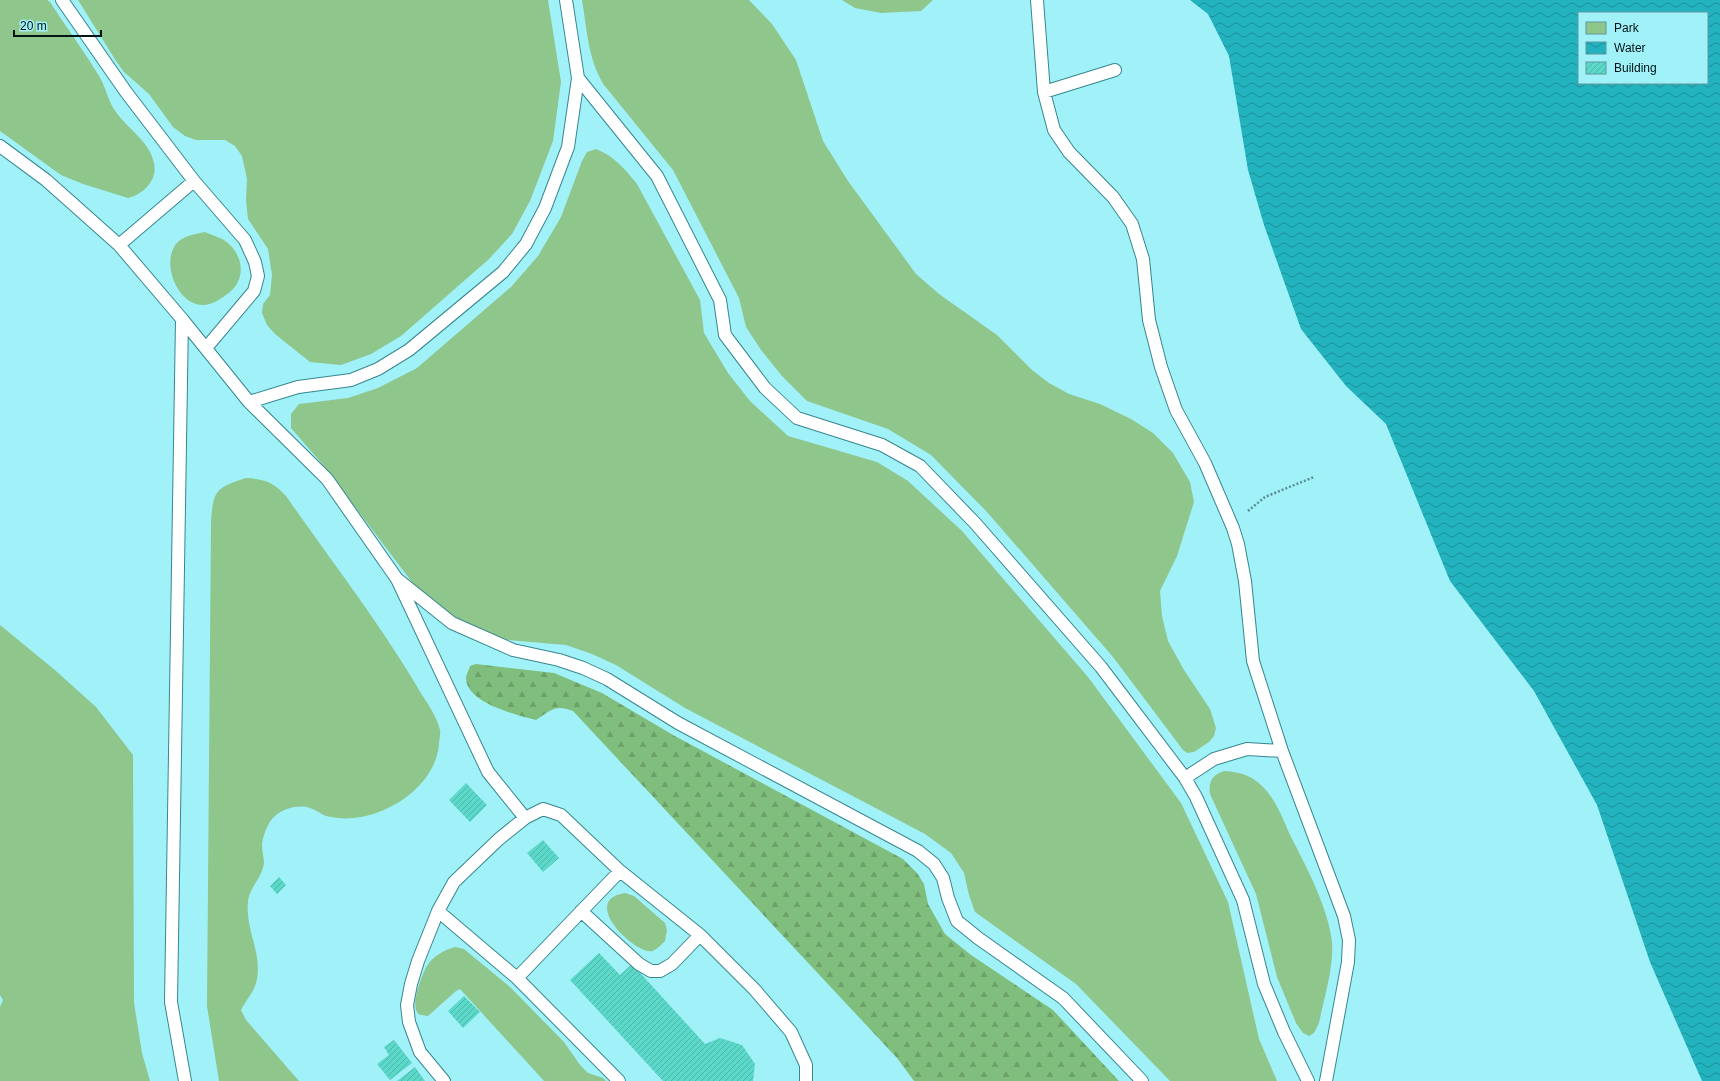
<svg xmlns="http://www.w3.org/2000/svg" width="1720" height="1081" font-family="Arial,sans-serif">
	<defs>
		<pattern id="forest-firs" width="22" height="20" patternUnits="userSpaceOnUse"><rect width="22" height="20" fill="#7fbe7c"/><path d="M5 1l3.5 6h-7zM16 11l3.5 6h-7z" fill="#6ca26a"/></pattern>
		<pattern id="water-waves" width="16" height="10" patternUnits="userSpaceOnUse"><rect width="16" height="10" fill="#22b3bf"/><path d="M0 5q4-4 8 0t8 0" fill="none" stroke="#1b909a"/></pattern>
		<pattern id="building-hatch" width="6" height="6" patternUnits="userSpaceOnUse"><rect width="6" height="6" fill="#5bd8c7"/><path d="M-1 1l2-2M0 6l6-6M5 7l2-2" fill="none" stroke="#4db8aa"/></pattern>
	</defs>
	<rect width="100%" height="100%" fill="#a1f1f8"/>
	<path fill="#8ec68b" d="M0,0H47L50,2C66,27 84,51 99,76C106,87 108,102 116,112C128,129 150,142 154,163C158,180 143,195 128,198L83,184L61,175L0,131Z
		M78,0H548L561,82L553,141L530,201L512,234L489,259L401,336L371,354L341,365L310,362L275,334L267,325L262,313L263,304L270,295L272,275L268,249L248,219L246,200L247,179L242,156L235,146L225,140H196L185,136L173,127L149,94L124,72L116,61Z
		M582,0H749L772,24L796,60L823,141L848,181L916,274L939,294L997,335L1032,370L1049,383L1069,394L1100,404L1131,419L1153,433L1173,453L1190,482L1194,502L1177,556L1160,591L1162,616L1168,641L1184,670L1210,709L1216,728L1214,736L1209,742L1194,752L1187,753L1183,750L1113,657L987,512L931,455L888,429L807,401L782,376L761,350L746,327L739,298L673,170L604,85C588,60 587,29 582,0Z
		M842,0H933L921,11L881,13L855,8Z
		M596,149C614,156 625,169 637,184L700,300L704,333L728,373L750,401L788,436L877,462L908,481L962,531L1088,677L1181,803L1228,902L1259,1039L1277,1081H1170L1076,984L975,912L969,895L964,873L951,853L925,834L685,708L616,665L592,654L566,645L471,637L424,598L324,466L291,428V414L299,404L348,398L378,388L417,368L511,287L538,256L561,217L582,161L587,152Z
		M205,232C211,235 219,237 224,240C243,253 247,277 230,292C222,298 213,305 203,305C176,305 159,258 179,241C187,235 196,234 205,232Z
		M246,478C265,479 273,482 286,496C329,558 376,618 415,683C423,698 436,713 440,730C441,734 439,740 439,744C436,782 396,811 361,817C350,819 338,819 326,816C321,814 316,810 310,808C297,804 281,809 272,819C267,825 262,838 262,846C262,852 264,857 264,863C262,878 249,888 248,902C245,928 262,953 257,979C255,991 246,1000 241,1010L246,1020L299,1081H219L207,1006L211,523C213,491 215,488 246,478Z
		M0,625L56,671L96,707L133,755L134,1003L142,1053L150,1081H0V1007L3,1000L0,995Z
		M1225,771C1240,772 1253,776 1263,787C1276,800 1283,819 1290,835C1306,866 1328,907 1332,942C1334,967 1324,998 1319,1023L1314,1033L1309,1036L1303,1033L1296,1023L1277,977L1256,894L1210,794C1208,781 1213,774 1225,771Z
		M625,893L634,896L665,923L667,930L665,941C662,944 657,949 653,951C636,956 578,900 625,893Z
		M455,947L464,949L510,987L564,1042L580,1065L588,1073L603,1078L606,1081H544L460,989L456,991L428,1016C424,1015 419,1016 417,1012C411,1003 422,974 427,966C433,956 444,950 455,947Z"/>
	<path fill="url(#forest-firs)" d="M476,664L554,673L602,693L673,735L903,859L917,873L924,884L928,904L945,934L971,955L1053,1010L1119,1081H914L897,1058L573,711C555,704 551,710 536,720C517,715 466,703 466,678C466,675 469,670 470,666Z"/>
	<path fill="url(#water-waves)" fill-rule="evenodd" d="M1190,0H1720V1081H1702L1650,962L1597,805L1534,691L1450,581L1386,424L1346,386L1301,329L1264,225L1248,170L1229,56L1208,14ZM1579,13H1707V83H1579Z"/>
	<path fill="url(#building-hatch)" d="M466,783L487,805L470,822L449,800Z
		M543,840L559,858L543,872L527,853Z
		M279,877L286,885L277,894L270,886Z
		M599,953L620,975L632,964L705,1044L720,1038L742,1045L755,1064L753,1081H663L570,980Z
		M464,996L480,1012L463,1028L448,1011Z
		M394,1040L412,1063L390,1080L377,1064L389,1055L384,1047Z
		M415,1067L425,1081H397Z"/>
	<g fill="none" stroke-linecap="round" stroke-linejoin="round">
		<g stroke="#36878f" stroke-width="14">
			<path id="lane" d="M62,0L126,92L194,181L245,240L255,262L258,276L254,291L206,348
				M1037,0L1044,92L1054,130L1069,152L1113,197L1132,224L1143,259L1149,320L1161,367L1176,410L1205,463L1233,528L1238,544L1245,581L1253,661L1282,751L1344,916L1349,940L1348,962L1326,1081
				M578,78L657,176L720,300L725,335L765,388L797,418L882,445L920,466L975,523L1101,667L1185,778L1196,797L1243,900L1264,984L1284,1032L1308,1081
				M1044,92L1115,70
				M0,146L46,180L119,245L182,319L249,402L327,479L397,579L488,772L525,818
				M119,245L194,181
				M182,319L171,1002L185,1081
				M249,402L298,387L351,380L378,369L409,350L503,272L526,244L545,208L568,147L578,78L566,0
				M397,579L452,623L513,650L559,660L583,668L607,679L678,723L918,851L934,864L943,878L948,898L957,921L978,938L1063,998L1142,1081
				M1185,778L1214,759L1247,749L1282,751
				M438,911L517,978L619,1081
				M581,911L639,964L651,971H660L672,964L700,935
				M517,978L620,871
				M444,1081L420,1052L409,1022L407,1005L411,984L418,961L438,911L454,882L499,839L525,818L543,809L561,815L620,871L700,935L755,990L791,1032L806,1065V1081"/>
		</g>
		<path stroke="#598e93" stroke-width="2.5" stroke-dasharray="2 2" stroke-linecap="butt" d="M1248,511L1265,497L1314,477"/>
		<use href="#lane" stroke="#fff" stroke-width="12"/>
	</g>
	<rect x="1578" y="12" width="130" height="72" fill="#a1f1f8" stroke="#61989d"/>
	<rect x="1586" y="22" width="20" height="12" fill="#8ec68b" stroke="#61989d"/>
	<text x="1614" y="32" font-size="12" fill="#001315">Park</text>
	<rect x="1586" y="42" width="20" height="12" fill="url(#water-waves)" stroke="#61989d"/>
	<text x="1614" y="52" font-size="12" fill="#001315">Water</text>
	<rect x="1586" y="62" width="20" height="12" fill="url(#building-hatch)" stroke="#61989d"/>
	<text x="1614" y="72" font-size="12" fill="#001315">Building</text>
	<path d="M14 30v6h87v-6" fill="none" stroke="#001315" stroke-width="2"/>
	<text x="20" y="30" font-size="12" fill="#001315" stroke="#a1f1f8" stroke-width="3" paint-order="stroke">20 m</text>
</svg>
